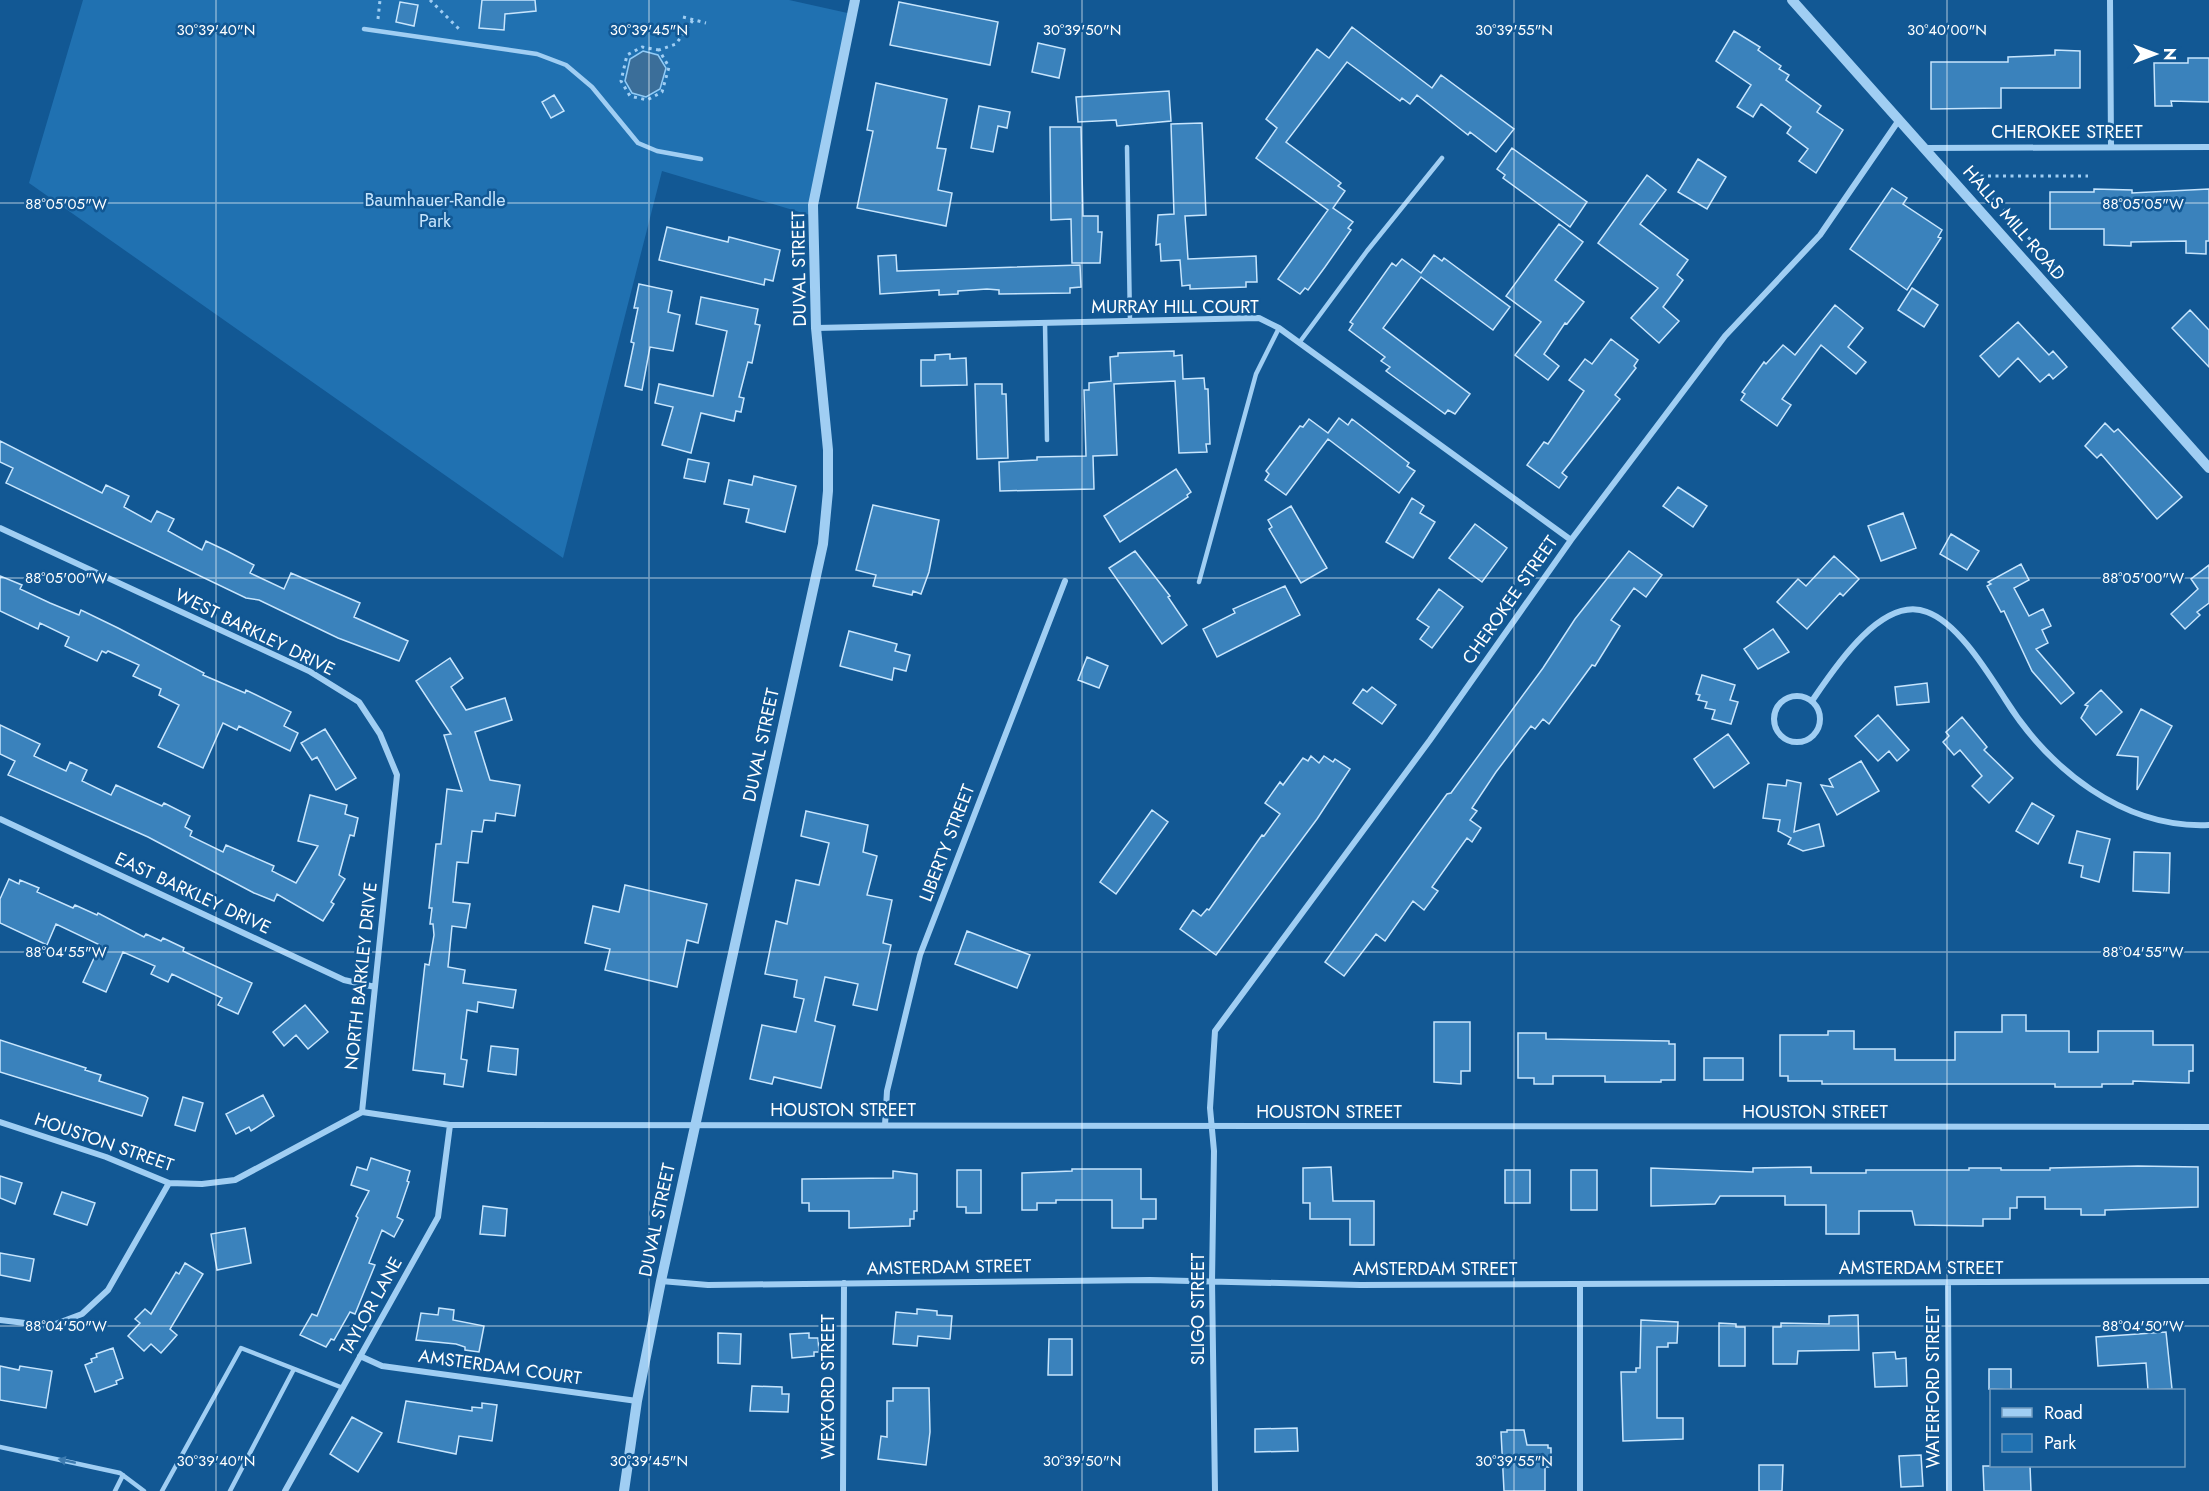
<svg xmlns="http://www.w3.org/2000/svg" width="2209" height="1491" font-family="Jost,sans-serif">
	<rect width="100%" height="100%" fill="#125894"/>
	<path fill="#2071b1" d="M83,0H789L852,14L813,216L662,171L563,558L29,183Z"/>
	<path fill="#3b6e99" stroke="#91cbf6" stroke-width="1.5" d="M643,51L658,55L666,68L660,89L646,97L632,93L625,81L630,59Z"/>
	<path fill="#3a82bc" stroke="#c7e5fd" stroke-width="1.5" d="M482,0H535L536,11L505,14L504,30L479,28Z
		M400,2L418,5L414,26L396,22Z
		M899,2L998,22L990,65L890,45Z
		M1352,27L1432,88L1441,75L1514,129L1496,152L1470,132L1468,135L1417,95L1410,104L1402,98L1400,101L1347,62L1286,142L1341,183L1338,186L1345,191L1333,208L1353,222L1348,228L1351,230L1325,267L1308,290L1305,288L1300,294L1278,279L1328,210L1256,158L1277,128L1266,119L1317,49L1329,58Z
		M1734,31L1760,47L1758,50L1781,66L1779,69L1789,75L1786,80L1821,106L1817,112L1843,130L1816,173L1799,161L1808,149L1787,133L1791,127L1761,104L1753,117L1737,107L1751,85L1716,61Z
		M1038,43L1065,49L1059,78L1032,72Z
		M2055,50L2080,51V88H2001V108L1931,109V62H2008V57L2055,55Z
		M2188,58H2209V102L2171,101L2172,106H2155L2154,63H2188Z
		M876,83L947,99L937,148L946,149L938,190L952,193L946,226L857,208L873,131L867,130Z
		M1169,91L1171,121L1117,126L1116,120L1078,122L1076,97Z
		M554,95L564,111L551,118L542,102Z
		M979,106L1010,112L1007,128L998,126L993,152L971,148Z
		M1202,123L1206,215L1185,216L1188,259L1256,256L1257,282H1246V287L1190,289V285L1182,286L1180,260L1161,261L1160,244L1156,245L1158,215L1174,214L1171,124Z
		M1050,127H1081L1083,216H1098V232H1102L1100,263H1072L1071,219L1051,220Z
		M1512,148L1587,202L1570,227L1503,178L1505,175L1497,169Z
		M1698,159L1726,177L1707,209L1678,192Z
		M1647,175L1666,190L1640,224L1688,260L1677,275L1683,280L1663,307L1679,321L1659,343L1631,318L1658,288L1598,243Z
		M1892,188L1907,198L1903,204L1942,230L1938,237L1941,238L1907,290L1850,249Z
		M2094,189L2132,190V193L2209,189V241H2206V254L2186,253V241L2131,242V246L2104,245V229H2050V192H2094Z
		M1559,224L1583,242L1555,280L1584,302L1567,324L1565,323L1544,354L1559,366L1548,380L1515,355L1541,322L1506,296Z
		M667,227L728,242L729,237L780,250L773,281L765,279L764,285L659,260Z
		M896,255L897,271L1080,265L1081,287L1070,288V293L999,294V290L987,289L958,291V294L939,295V290L880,294L878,256Z
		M1434,255L1442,261L1444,258L1510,307L1493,330L1421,277L1383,328L1470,394L1455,414L1448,410L1445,414L1386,371L1390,367L1381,361L1385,357L1349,330L1353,324L1350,322L1392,263L1396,266L1402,259L1421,273Z
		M639,284L672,291L668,312L680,315L673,351L650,347L642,390L625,386L634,343L631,342L638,308H634Z
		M1912,288L1938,305L1924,327L1898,310Z
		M701,297L758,309L755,324L760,325L752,363L748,362L739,397L744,398L741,412L736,411L734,421L701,413L691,453L662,445L673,407L655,403L659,384L713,396L727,331L696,324Z
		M1835,305L1863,328L1848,347L1866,362L1856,374L1821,345L1782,399L1791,405L1777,426L1741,400L1745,394L1742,392L1764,362L1766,364L1783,345L1795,355Z
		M2190,310L2209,330V367L2172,328Z
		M2018,322L2049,355L2053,351L2067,367L2053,379L2049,374L2040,382L2018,358L1999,377L1980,356Z
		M1611,339L1638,360L1634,366L1636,368L1615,395L1620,399L1562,473L1567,477L1559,488L1527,465L1544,442L1548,444L1584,391L1569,380L1585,359L1592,364Z
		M1174,351V356L1182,355L1183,379L1204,378L1205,389H1208L1210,444H1206L1207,452L1179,453L1175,381L1114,384L1117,455L1093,456L1094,489L1000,491L999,462L1037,460V457L1086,456L1084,390H1089V383L1111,381L1110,357L1118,356V353Z
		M950,354V359L966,358L967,385L921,386V360H935V355Z
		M975,384H1002V394H1006L1008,458L977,459Z
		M1339,418L1348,425L1352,419L1409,463L1407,466L1415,471L1399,493L1328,439L1286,495L1265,480L1269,474L1266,471L1300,426L1303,427L1309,419L1328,433Z
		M2105,423L2114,432L2118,429L2182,497L2157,519L2101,454L2097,458L2085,446Z
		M0,441L102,493L106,485L129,496L124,507L151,522L157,511L174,519L168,531L202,550L206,541L227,551L254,565L250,573L284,589L291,573L360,603L354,617L408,641L399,661L338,638L259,600L246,598L6,483L13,468L0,462Z
		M688,459L709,463L705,482L684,478Z
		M1176,469L1191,492L1187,495L1188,497L1120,542L1104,516Z
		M754,476L796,486L785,532L746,522L749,509L724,504L729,480L752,485Z
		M1678,487L1707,506L1693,527L1663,506Z
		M1412,498L1424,506L1420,513L1435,522L1413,558L1386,542Z
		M873,505L939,520L929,572L921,594L913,591L912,595L873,586L876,575L856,570Z
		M1291,506L1327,568L1301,583L1269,529L1272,527L1268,520Z
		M1903,513L1916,548L1881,561L1868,526Z
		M1475,524L1507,548L1482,582L1449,558Z
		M1951,534L1979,551L1967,570L1940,554Z
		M1135,551L1170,596L1168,597L1187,625L1162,644L1109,568Z
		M1629,551L1662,575L1646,597L1634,588L1611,620L1620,626L1595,666L1592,665L1549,724L1543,719L1535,729L1531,726L1496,772L1472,808L1477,811L1470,820L1481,828L1472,842L1467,838L1432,887L1438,891L1424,910L1413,901L1385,941L1376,934L1344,976L1325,962L1447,794L1451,793L1543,668L1575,619Z
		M1834,556L1859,579L1843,596L1840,593L1807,629L1777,602L1798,579L1806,586Z
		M2021,564L2029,580L2014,588L2029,616L2043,609L2051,626L2042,630L2048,643L2036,649L2074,693L2061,704L2032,671L2004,611L2001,612L1987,586L1991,584L1988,582Z
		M2209,565V603L2197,612L2200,615L2185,629L2171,614L2198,589L2191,579Z
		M0,576L22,585L20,589L50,603L79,615L81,610L118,628L204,673L203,675L245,693L246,690L291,712L284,726L298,733L290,751L239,726L237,730L223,723L203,768L158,747L179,705L159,695L161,689L133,676L139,665L108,651L106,653L102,651L97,661L65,646L69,637L40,623L38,629L0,611Z
		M1285,586L1300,615L1217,657L1203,629L1235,613L1233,609Z
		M1439,589L1463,607L1432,648L1420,639L1429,627L1417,619Z
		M1773,629L1789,652L1758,669L1744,649Z
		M849,631L897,644L895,651L910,655L906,671L894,668L892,680L840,666Z
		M1087,657L1108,666L1099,688L1078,680Z
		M450,658L463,678L451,687L466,710L505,698L512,720L475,732L490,780L520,785L515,816L496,813L495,821L484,820L482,832L472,831L468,863L457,862L453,902L470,904L466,928L452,926L448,967L465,970L463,983L516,990L513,1008L478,1002L477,1012L467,1010L461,1059L467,1060L463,1087L444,1084L445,1074L413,1070L425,964L429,965L434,935L433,924H430L432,908H429L436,844H441L447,789L462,791L444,735L451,734L416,681Z
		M1702,675L1735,685L1730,700L1738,702L1731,724L1712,719L1715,710L1705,708L1707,702L1698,700L1700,695L1696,694Z
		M1927,683L1929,702L1897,705L1895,687Z
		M1372,687L1396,705L1382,724L1353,703L1363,689L1367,692Z
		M2101,690L2122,712L2096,735L2081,718L2088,706L2085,705Z
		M2141,709L2172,726L2137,790L2138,757L2117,755Z
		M1878,715L1909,750L1897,761L1889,751L1878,761L1855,736Z
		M1962,717L1987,747L1984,750L2013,778L1989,803L1972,786L1982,776L1960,750L1954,755L1943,742L1949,736L1946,732Z
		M0,725L40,744L34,756L66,771L70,762L87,770L82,781L111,795L116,785L162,806L164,803L190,816L185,827L192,831L190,836L223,852L226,845L274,866L272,871L296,883L318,846L298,841L310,795L347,805L345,814L358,818L354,836L350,835L339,875L345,879L331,902L334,904L323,921L277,894L274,901L254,893L148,837L8,775L15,761L0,754Z
		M325,729L356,778L336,790L317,757L312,760L301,743Z
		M1728,734L1749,763L1714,788L1694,759Z
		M1311,756L1319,763L1324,756L1333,762L1335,759L1350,769L1317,819L1216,955L1180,929L1193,910L1201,916L1207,909L1209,910L1262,835L1264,836L1280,814L1265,803L1280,782L1283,785L1303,758L1308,761Z
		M1861,761L1879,791L1837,815L1821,785L1833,787L1829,779Z
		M1787,780L1801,783L1794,832L1819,824L1824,846L1803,851L1788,844L1791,838L1778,831L1780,820L1763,818L1768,784L1786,786Z
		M2032,803L2054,816L2038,844L2016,831Z
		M1152,810L1168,822L1116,894L1100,882Z
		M806,811L868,825L863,852L877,856L867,895L892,900L883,943L891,945L877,1010L853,1005L858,984L825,977L815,1021L835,1026L821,1088L774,1077L772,1084L750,1079L762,1025L796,1032L804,999L794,997L797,980L765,974L776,921L787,924L796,880L819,885L829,843L801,836Z
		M2077,831L2110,839L2099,882L2081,877L2083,866L2069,863Z
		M2134,852L2170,853L2169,893L2133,891Z
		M9,879L19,884L20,880L39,888L37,892L73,908L75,905L97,915L98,913L144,937L146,934L161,941L163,938L184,948L183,951L252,983L238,1014L218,1005L222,998L172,974L168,982L151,974L155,966L123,952L106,992L83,982L100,945L56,924L47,945L0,923V899Z
		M625,885L707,904L698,943L687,940L677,987L605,970L610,949L585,943L593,906L619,912Z
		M967,931L1030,955L1017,988L955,964Z
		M305,1005L328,1032L308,1049L296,1035L284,1046L273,1032Z
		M2002,1015H2026V1031H2069V1052H2098V1031H2153V1045H2193V1071H2189V1083L2133,1081V1084H2102V1087H2055V1084H1822V1081H1788V1076H1780V1035H1828V1031H1854V1049H1895V1060H1955V1032H2002Z
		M1434,1022H1470V1071H1461V1084L1434,1082Z
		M1518,1033H1546V1039L1669,1041V1044H1675V1080H1661V1082H1605V1076H1553V1084H1534V1078H1518Z
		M0,1040L86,1068L85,1070L101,1075L99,1081L145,1096L148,1098L142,1116L0,1072Z
		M491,1046L518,1049L516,1075L488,1071Z
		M1704,1058H1743V1080H1704Z
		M263,1095L274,1116L251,1131L249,1127L236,1134L226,1114Z
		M183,1097L203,1103L195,1131L175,1125Z
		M371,1158L410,1171L407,1181L409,1182L397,1217L403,1220L394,1237L382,1230L369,1263L375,1265L355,1314L350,1312L334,1340L331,1339L326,1347L300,1335L312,1314L317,1316L358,1218L356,1216L369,1191L351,1185L357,1167L367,1170Z
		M2138,1166L2198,1167V1207L2105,1210V1215H2081V1209H2045V1197H2017V1208H2010V1219H1983V1226L1915,1225L1912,1211H1859V1234H1826V1205H1785V1196H1720L1715,1204L1651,1206V1168L1753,1172V1168L1811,1167V1173H1866V1170H1969V1168H2001V1170H2050V1168Z
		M1331,1167L1333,1201H1374V1245H1350V1219H1310V1203H1303V1168Z
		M1072,1169H1141V1199H1156V1219H1143V1228H1112V1200H1056V1203H1037V1210H1022V1173L1072,1171Z
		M957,1170H981V1213H966V1207H957Z
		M1505,1170H1530V1203H1505Z
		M1571,1170H1597V1210H1571Z
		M893,1171L917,1174V1211H914V1219H910V1226L849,1228V1211H809V1203H802V1179L893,1178Z
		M0,1176L22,1183L15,1204L0,1198Z
		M62,1192L95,1203L87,1225L54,1214Z
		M483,1206L507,1209L505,1236L480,1234Z
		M245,1228L251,1263L217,1270L211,1234Z
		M0,1253L34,1259L30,1281L0,1275Z
		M185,1263L203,1274L170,1329L177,1335L161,1353L151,1344L144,1351L128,1336L140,1323L135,1319L145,1309L151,1314L176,1272L179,1274Z
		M439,1308L454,1310L453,1320L484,1326L479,1352L465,1350V1347L456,1344L416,1340L421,1313L438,1315Z
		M917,1309L937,1311V1315L952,1316L950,1339L918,1336L917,1346L893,1344L896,1312L917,1314Z
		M1858,1315L1859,1350L1798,1351L1797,1364H1773V1327H1781V1323L1829,1324V1316Z
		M1641,1320L1678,1322L1677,1343H1668V1347H1657V1418H1683V1439L1623,1441L1621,1372H1636V1368H1640Z
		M1719,1323L1736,1324V1327H1745V1366H1719Z
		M2166,1332L2172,1389L2148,1390L2146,1363L2098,1366L2096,1337Z
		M718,1333L741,1334L740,1364L718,1363Z
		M809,1333V1338H818L819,1352H814V1356L792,1358L790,1334Z
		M1049,1339H1072V1375H1048Z
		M113,1348L123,1378L116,1381L117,1384L95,1392L85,1365L92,1362L91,1359L97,1357L96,1354Z
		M1895,1352L1896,1359L1906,1358L1907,1386L1875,1387L1873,1353Z
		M0,1366L19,1370L20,1366L52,1371L46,1408L0,1400Z
		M1989,1369H2011V1390L1989,1389Z
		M752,1386L782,1387V1394H789L788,1412L750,1411Z
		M893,1388H929L930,1432L926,1465L878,1459L881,1436L887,1437V1401H893Z
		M406,1401L472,1411V1407L482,1408V1403L497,1405L492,1441L459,1436L456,1454L398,1442Z
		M352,1417L382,1433L358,1472L330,1454Z
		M1297,1428L1298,1451L1255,1452V1429Z
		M1507,1430H1524L1527,1445H1548V1448H1551V1467H1545V1491H1504L1501,1432H1507Z
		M1921,1455L1923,1486L1901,1487L1899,1456Z
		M1759,1465H1783L1782,1491H1759Z
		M1983,1466H2030L2031,1491H1984Z"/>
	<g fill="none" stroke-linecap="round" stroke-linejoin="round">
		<path stroke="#a0cef3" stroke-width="3" stroke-dasharray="3 4.5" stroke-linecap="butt" d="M430,0L460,30
			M683,17L706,23
			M378,19L380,0
			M659,50L642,47L627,55L621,81L630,96L647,100L662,92L669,67L659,50L676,44L693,20
			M1973,176L2064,277
			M1973,176H2088"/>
		<path stroke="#a0cef3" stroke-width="4.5" d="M364,29L537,54L566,65L592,87L638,143L657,151L701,159
			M1127,147L1130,321
			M1045,323L1047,440
			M1299,343L1367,251L1442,158
			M1199,582L1256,374L1279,328
			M0,1447L120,1473L144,1491
			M115,1491L123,1475
			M162,1491L241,1348L343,1388
			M230,1491L294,1369"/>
		<path stroke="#a0cef3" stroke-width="6" d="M2110,0L2111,147
			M1926,148L2209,147
			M816,328L1259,318L1279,328L1571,540
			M0,528L309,671L359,702L380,734L397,775L362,1112
			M1774 719a23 23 0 1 1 46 0a23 23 0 1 1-46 0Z
			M1812,701C1833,670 1882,594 1927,612C1958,623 1988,673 2005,699C2048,768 2123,829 2209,825
			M0,819L344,980L375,987
			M362,1112L450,1125L2209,1127
			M0,1122L106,1157L169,1183L202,1184L235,1180L362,1112
			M885,1125L887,1091L920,955L1065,581
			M661,1281L708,1285L1150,1280L1360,1285L2209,1281
			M1948,1283L1949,1491
			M1580,1284V1491
			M0,1320L50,1326L82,1314L108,1290L169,1183
			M360,1356L382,1366L637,1401
			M285,1491L438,1217L450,1125
			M843,1491L844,1283
			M1215,1491L1212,1281L1214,1151L1210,1108L1215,1031L1430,740L1571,540L1725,336L1820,235L1899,120"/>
		<path stroke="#a0cef3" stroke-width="10" d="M1792,0L2209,468
			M624,1491L637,1401L661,1281L823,544L828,491V450L816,328L813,205L855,0"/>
	</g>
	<defs><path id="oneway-solid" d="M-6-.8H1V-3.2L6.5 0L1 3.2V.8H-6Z" transform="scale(1.5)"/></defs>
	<use fill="#3d7bb0" href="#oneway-solid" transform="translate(67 1461) rotate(-168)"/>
	<path fill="none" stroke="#fff" stroke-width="1.5" stroke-opacity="0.45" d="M216,0V1491M649,0V1491M1082,0V1491M1514,0V1491M1947,0V1491M0,203H2209M0,578H2209M0,952H2209M0,1326H2209"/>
	<g text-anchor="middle" stroke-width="5" stroke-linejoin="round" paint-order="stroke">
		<g font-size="18" fill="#fff" stroke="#125894">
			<text x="2067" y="138">CHEROKEE STREET</text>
			<text transform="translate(2014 223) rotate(49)" y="6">HALLS MILL ROAD</text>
			<text transform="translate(799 269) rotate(-91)" y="6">DUVAL STREET</text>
			<text x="1175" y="313">MURRAY HILL COURT</text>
			<text transform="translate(1510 600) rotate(-55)" y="6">CHEROKEE STREET</text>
			<text transform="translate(255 632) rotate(26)" y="6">WEST BARKLEY DRIVE</text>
			<text transform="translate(761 745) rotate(-78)" y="6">DUVAL STREET</text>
			<text transform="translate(947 843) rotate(-69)" y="6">LIBERTY STREET</text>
			<text transform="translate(193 893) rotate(25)" y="6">EAST BARKLEY DRIVE</text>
			<text transform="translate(361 976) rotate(-84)" y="6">NORTH BARKLEY DRIVE</text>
			<text x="843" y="1116">HOUSTON STREET</text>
			<text x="1329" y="1118">HOUSTON STREET</text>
			<text x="1815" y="1118">HOUSTON STREET</text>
			<text transform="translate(104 1142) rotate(19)" y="6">HOUSTON STREET</text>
			<text transform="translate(657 1220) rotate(-78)" y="6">DUVAL STREET</text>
			<text transform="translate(949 1267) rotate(-1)" y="6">AMSTERDAM STREET</text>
			<text x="1921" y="1274">AMSTERDAM STREET</text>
			<text x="1435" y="1275">AMSTERDAM STREET</text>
			<text transform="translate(371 1306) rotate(-61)" y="6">TAYLOR LANE</text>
			<text transform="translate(1198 1309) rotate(-90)" y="6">SLIGO STREET</text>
			<text transform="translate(500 1367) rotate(8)" y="6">AMSTERDAM COURT</text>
			<text transform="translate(828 1387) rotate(-90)" y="6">WEXFORD STREET</text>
			<text transform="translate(1933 1387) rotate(-90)" y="6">WATERFORD STREET</text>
		</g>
		<g font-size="18" fill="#c7e5fd" stroke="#125894">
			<text x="435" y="206">Baumhauer-Randle<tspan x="435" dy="21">Park</tspan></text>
		</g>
	</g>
	<g font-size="15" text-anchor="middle" fill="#fff" stroke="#125894" stroke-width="5" stroke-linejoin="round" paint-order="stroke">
		<text x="216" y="35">30°39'40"N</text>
		<text x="649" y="35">30°39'45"N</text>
		<text x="1082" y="35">30°39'50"N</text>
		<text x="1514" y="35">30°39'55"N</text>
		<text x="1947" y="35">30°40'00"N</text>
		<text x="2143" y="209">88°05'05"W</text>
		<text x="66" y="209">88°05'05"W</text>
		<text x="2143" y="583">88°05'00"W</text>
		<text x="66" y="583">88°05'00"W</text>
		<text x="2143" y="957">88°04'55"W</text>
		<text x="66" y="957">88°04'55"W</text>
		<text x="2143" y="1331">88°04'50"W</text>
		<text x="66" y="1331">88°04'50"W</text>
		<text x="216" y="1466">30°39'40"N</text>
		<text x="649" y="1466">30°39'45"N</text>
		<text x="1082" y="1466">30°39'50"N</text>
		<text x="1514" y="1466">30°39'55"N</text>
	</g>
	<rect x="1990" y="1389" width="195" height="78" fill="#125894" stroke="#719bbf" stroke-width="1.5"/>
	<rect x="2002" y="1408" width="30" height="9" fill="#a0cef3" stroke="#719bbf" stroke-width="1.5"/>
	<text x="2044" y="1419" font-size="18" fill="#ffffff">Road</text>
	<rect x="2002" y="1434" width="30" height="18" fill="#2071b1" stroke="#719bbf" stroke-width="1.5"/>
	<text x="2044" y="1449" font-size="18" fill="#ffffff">Park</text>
	<g transform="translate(2155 54) rotate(90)" stroke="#125894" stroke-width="4.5" paint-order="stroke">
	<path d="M0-4.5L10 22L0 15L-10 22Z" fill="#ffffff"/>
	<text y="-9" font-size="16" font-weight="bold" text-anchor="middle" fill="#ffffff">N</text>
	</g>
</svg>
